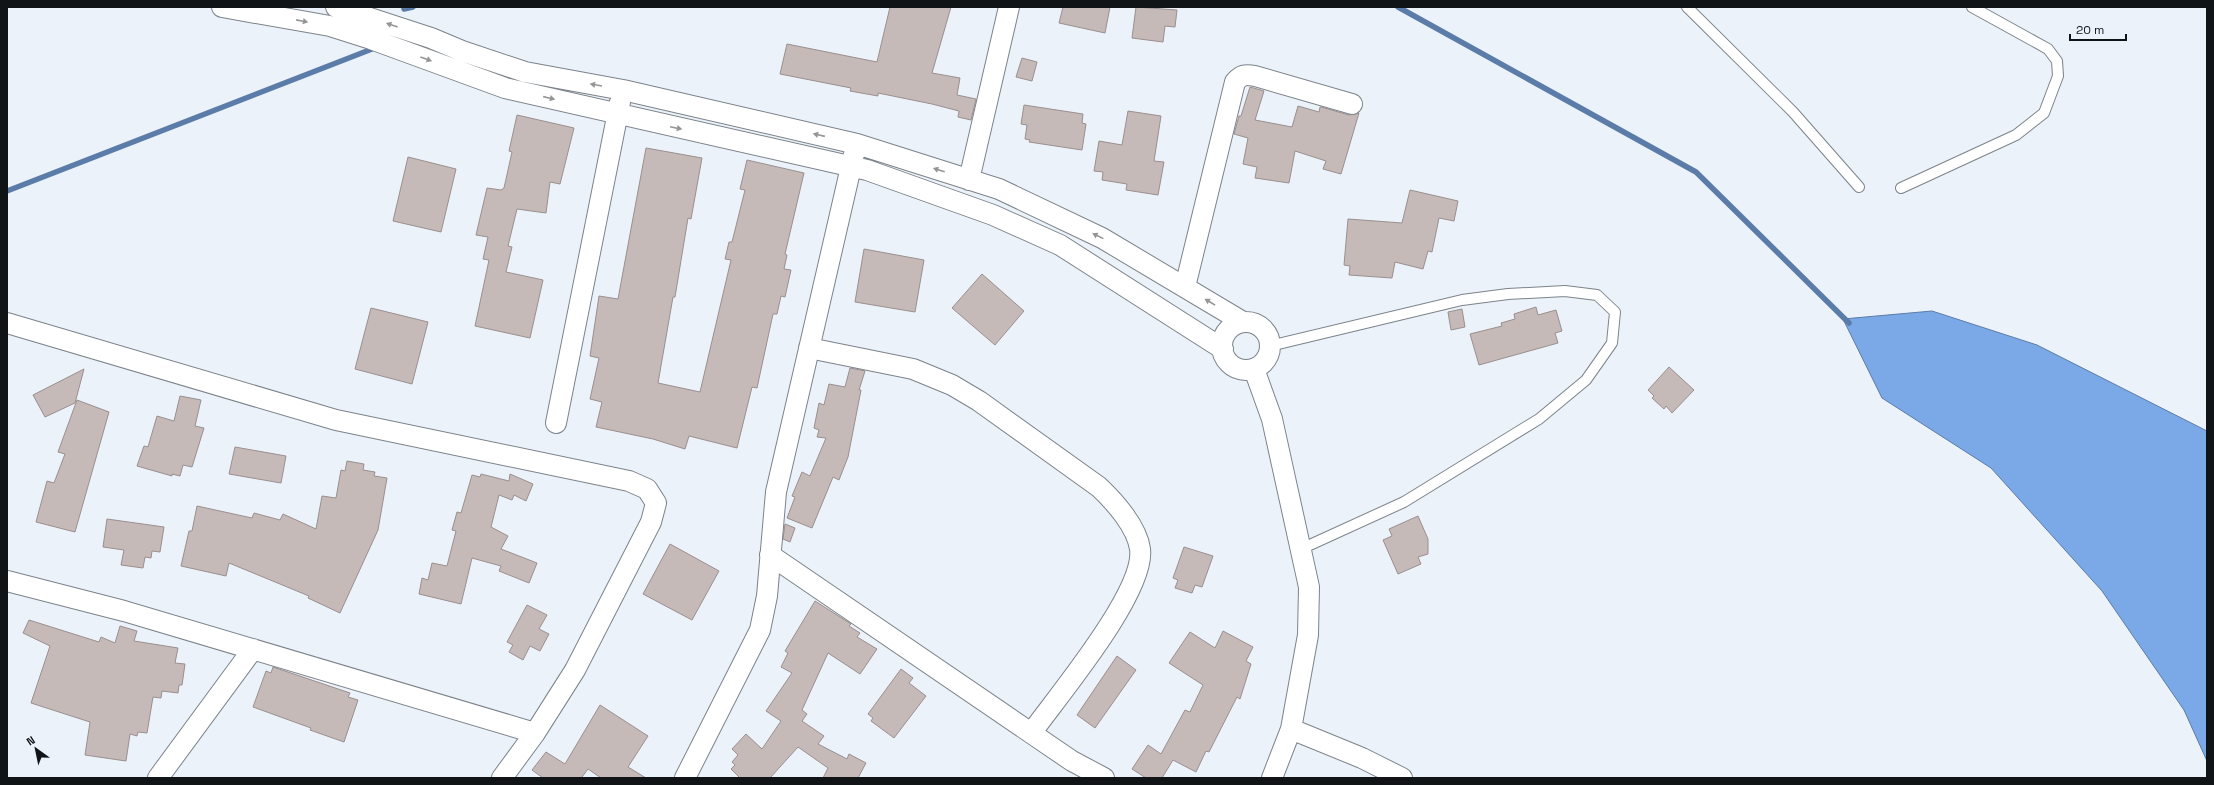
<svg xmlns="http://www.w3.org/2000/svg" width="2214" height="785" font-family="'Space Grotesk',sans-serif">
	<rect width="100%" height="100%" fill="#ebf2fa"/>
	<path fill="#7ba8e7" stroke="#5b7ca8" d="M1932,311L2037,345L2207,431V761L2184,710L2102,591L1991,468L1882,398L1843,319Z"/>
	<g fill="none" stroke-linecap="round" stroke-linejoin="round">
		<path stroke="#5b7ca8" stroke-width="5.5" d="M1398,7L1696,172L1849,323
			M404,9L413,7
			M7,191L372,49"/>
	</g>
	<path fill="#c6bab9" stroke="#9a8f8e" d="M890,7H951L932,73L960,78L957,95L976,99L971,120L958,117L959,111L932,104L878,93V96L850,91L851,88L780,74L787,44L877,62Z
		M1063,7H1110L1105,33L1059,23Z
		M1136,7L1177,10L1175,27L1165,26L1163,42L1132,38Z
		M1022,58L1037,62L1032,81L1016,77Z
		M1250,87L1264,91L1255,120L1292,127L1298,106L1319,112L1320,107H1321L1349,115L1359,113L1341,174L1323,169L1326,161L1295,151L1289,183L1255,178L1257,167L1243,164L1248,138L1234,134L1239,116H1241Z
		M1024,105L1083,114L1082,123L1086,124L1082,150L1029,142L1030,140L1025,139L1027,125L1021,124Z
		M1128,111L1161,116L1154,161L1164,162L1158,195L1126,190L1127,184L1102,180L1103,172L1094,171L1099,141L1122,145Z
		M517,115L574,128L560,184L550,182L546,213L517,209L508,246L512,247L506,272L543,280L530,338L475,326L489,260L483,259L488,237L476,235L487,188L501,190L504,188L512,152L509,151Z
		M646,148L702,158L691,219L688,218L675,297H673L658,383L700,392L731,260L725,259L729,242H732L745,190L740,189L747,160L804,173L785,254L787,255L784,269L791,270L785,297L781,296L777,314H773L757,388L752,387L737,448L689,436L685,449L653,439L596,427L602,402L590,399L599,358L590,356L599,296L618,299Z
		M408,157L456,169L441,232L393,221Z
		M1410,190L1458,201L1454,221L1439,218L1432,252L1428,251L1423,269L1395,262L1392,278L1349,275L1350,266L1344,265L1348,219L1402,223Z
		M864,249L924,260L915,312L855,302Z
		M982,274L1024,311L995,345L952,308Z
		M1536,307L1538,315L1556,310L1562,331L1555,333L1558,343L1479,365L1470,334L1502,326L1501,323L1515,319L1514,314Z
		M371,308L428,322L412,384L355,369Z
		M1462,309L1465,327L1451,330L1448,312Z
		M1669,367L1694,390L1672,413L1666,406L1664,409L1652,398L1654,396L1648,390Z
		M850,368L865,371L859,390H861L848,457L839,480L833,477L812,528L787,518L795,497L792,496L802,472L810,476L826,438L817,437L819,430L814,428L819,403L824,405L829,384L845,387Z
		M84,369L75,403L45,417L33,395Z
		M180,396L201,400L195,426L204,428L192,467L183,465L180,476L172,474V476L137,466L144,446L148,447L157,416L174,421Z
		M77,400L109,412L75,532L36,522L47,481L54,483L65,454L58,452Z
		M235,447L286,456L281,483L229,474Z
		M347,461L364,464L363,470L375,472L374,476L387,478L378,530L340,613L308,598L309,596L229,563L226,576L181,566L189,531H192L197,506L252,518L254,513L280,520L283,514L316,529L322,496L336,498L341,470L345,471Z
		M481,474L509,481L510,474L533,484L526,501L514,495L512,500L499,495L491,527L508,536L501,549L537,563L529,583L499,571L501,566L472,558L461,604L419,594L422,578L428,580L432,563L447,566L456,531L452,530L457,512L461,513L472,475L480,477Z
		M1418,516L1428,539V554L1418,557L1421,564L1398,574L1383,540L1392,536L1389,529Z
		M107,519L164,527L160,552L152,551L151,558L145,557L143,568L121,565L124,550L103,547Z
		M785,524L795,528L790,542L783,539Z
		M670,544L719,571L692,620L643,594Z
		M1184,547L1213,556L1202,587L1195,585L1192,593L1175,588L1178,580L1173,578Z
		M815,601L851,624L849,626L860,633L857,637L877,649L860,674L828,653L802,710L807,714L802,721L824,736L818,744L847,759L849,754L866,763L858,778H823L828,768L798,747L770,778H740L731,769L735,765L732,762L738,755L732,749L746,734L762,749L781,721L766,711L792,673L781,667L788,653L785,651Z
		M527,605L547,615L539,629L549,634L540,651L530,646L523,660L509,652L513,645L507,642Z
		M29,620L99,642L101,637L115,643L120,626L137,631L134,641L178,648L175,663L185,664L182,685H179L178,693L162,691L161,698L153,697L147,733L138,732L137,736L130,734L126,761L85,755L90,722L31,703L50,646L23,633Z
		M1223,631L1253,647L1246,661L1251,664L1240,699L1237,697L1209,752L1206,751L1196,772L1173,760L1162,778H1146L1132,769L1148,745L1161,754L1185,710L1190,712L1203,685L1169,663L1190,632L1215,648Z
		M1117,656L1136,670L1095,728L1077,715Z
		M273,667L350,693L348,697L358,700L344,742L310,730L311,728L253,707L266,671L271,673Z
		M901,669L913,678L909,683L926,696L894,738L871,721L873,718L868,714Z
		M600,705L648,736L628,767L646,778H601L588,769L582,777L584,778H543L532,770L546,752L565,764Z"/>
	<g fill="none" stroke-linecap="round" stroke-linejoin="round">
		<g stroke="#7d838a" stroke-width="12">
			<path id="service" d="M1687,7L1793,112L1859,187
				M1901,188L2016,135L2044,113L2058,76L2057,61L2048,49L1972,7
				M1270,346L1462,300L1508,294L1565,291L1597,295L1615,312L1612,343L1586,380L1539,419L1404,502L1301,549"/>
		</g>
		<g stroke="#7d838a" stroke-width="22">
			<path id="minor" d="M222,7L330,26L371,39L505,88L867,170L993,215L1060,245L1223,349
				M336,7L431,38L462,51L525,72L623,90L857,144L999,189L1102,238L1243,322
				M969,180L1009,7
				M1185,287L1235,82C1241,75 1245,74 1255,76L1352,104
				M1222 346a24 24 0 1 1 48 0a24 24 0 1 1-48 0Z
				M7,323L336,420L629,481L647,489L656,503L651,522L575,670L535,733L502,778
				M809,348L913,369L952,385L979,401L1099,487C1115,502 1137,527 1140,549C1146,591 1058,696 1032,732
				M1254,369L1272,419L1309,587L1308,635L1291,729L1272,778
				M556,423L620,102
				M770,555L1072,761L1104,778
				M7,581L124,611L535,733
				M1291,729L1362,758L1402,778
				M158,778L253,649
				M685,778L760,630L767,596L776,492L854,154"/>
		</g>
		<use href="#service" stroke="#fff" stroke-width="10"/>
		<use href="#minor" stroke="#fff" stroke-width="20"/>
	</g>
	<defs><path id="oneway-solid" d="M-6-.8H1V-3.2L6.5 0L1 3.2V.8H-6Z"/></defs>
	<g fill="#949596">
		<use href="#oneway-solid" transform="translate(302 21) rotate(11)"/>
		<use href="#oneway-solid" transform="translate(392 25) rotate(-161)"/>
		<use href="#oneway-solid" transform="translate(426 59) rotate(20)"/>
		<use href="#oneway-solid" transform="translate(596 85) rotate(-170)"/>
		<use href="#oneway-solid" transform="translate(549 98) rotate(13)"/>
		<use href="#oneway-solid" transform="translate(676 128) rotate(12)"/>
		<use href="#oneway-solid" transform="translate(819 135) rotate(-167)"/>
		<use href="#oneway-solid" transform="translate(939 170) rotate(-162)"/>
		<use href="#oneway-solid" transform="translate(1098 236) rotate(-154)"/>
		<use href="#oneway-solid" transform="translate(1210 302) rotate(-149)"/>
	</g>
	<rect width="2214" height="785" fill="none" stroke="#111416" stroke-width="16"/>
	<g transform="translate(36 749) rotate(327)" stroke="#ebf2fa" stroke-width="3" paint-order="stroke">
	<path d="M0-3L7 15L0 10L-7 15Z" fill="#111416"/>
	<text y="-6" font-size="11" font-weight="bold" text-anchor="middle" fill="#111416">N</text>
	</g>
	<path d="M2070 34v6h56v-6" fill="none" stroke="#111416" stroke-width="2"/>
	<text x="2076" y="34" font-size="12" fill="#111416" stroke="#ebf2fa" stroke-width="3" paint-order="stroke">20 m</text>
</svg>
